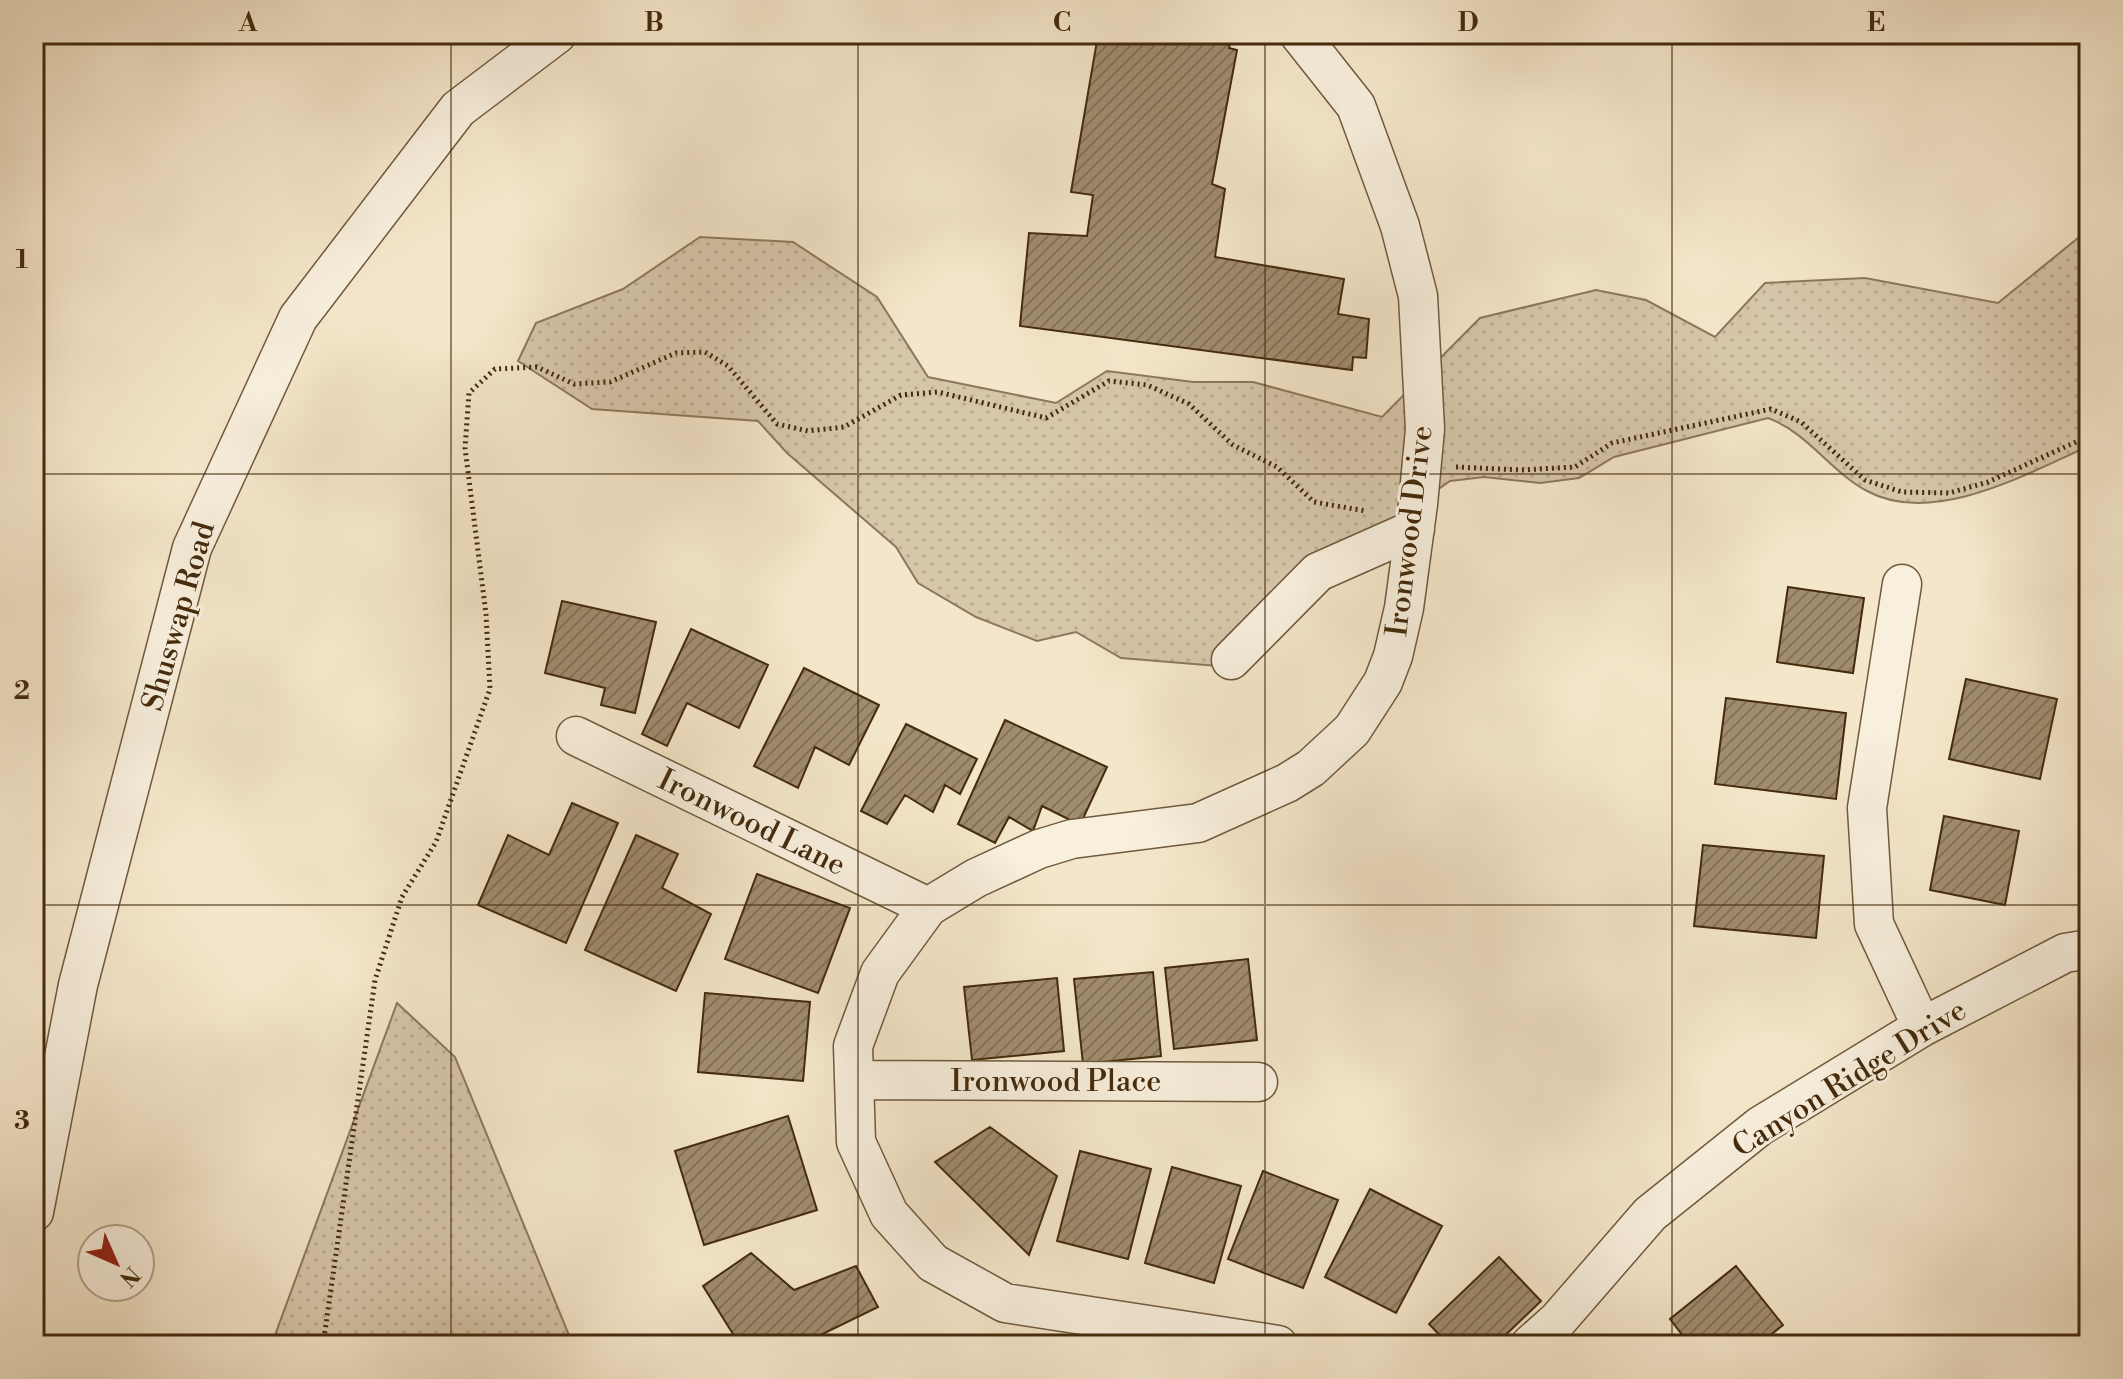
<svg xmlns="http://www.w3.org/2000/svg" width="2123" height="1379" font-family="'Libre Bodoni',serif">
	<defs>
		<pattern id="grass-dots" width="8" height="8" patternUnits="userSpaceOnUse" patternTransform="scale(2)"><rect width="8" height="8" fill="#d6c6aa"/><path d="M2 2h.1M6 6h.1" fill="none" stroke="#b9aa91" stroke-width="1.8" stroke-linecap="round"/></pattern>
		<pattern id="building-hatch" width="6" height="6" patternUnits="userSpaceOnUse" patternTransform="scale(2)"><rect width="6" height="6" fill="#a08c6f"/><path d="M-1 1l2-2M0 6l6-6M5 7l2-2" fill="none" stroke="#84735a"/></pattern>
	</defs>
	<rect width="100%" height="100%" fill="#f4e6ca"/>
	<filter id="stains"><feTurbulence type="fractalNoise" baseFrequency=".0025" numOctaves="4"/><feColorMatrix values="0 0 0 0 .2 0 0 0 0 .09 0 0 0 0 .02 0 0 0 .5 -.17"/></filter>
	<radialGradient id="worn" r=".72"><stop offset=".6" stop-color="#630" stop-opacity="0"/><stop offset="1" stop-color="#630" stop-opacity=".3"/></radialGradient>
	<path fill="url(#grass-dots)" stroke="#8d785b" stroke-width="2" d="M2089,229V446C2028,473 1933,527 1867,491C1830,471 1808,433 1768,418L1614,457L1579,478L1540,483L1484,477L1450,481L1376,533L1218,666L1121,658L1076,632L1037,641L976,617L918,583L896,547L787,453L758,421L592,409L518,361L536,323L623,289L700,237L793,242L877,297L928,377L1056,403L1107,371L1193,382H1253L1382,417L1480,318L1596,290L1646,300L1715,337L1765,283L1865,278L1998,303Z
		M397,1003L455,1057L573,1345H277L274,1338Z"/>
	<path fill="url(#building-hatch)" stroke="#442b0c" stroke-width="2" d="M1109,34H1232L1229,48L1237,50L1212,184L1225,189L1215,257L1344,279L1338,314L1369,319L1366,358L1353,357L1352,370L1020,326L1029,233L1087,236L1093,195L1071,192L1098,35Z
		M1788,587L1864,598L1853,673L1777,662Z
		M562,601L656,622L635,713L601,705L605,688L545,673Z
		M691,629L768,665L739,728L687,703L667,746L642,734Z
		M804,668L879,705L849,765L815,747L798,788L754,766Z
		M1966,679L2057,699L2040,779L1949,759Z
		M1726,698L1846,713L1836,799L1715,784Z
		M1005,720L1107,767L1080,825L1042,806L1033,831L1009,817L995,843L958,824Z
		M906,724L977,759L960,794L945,785L933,812L905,795L887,824L861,811Z
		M572,803L618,823L566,943L478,905L508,835L549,855Z
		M1944,816L2019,831L2005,905L1930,890Z
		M636,835L678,854L662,888L711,914L676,991L585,950Z
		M1703,845L1824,856L1816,938L1694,926Z
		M757,874L850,908L818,993L725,959Z
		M1248,959L1257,1040L1174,1049L1165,968Z
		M1153,972L1161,1056L1083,1064L1074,979Z
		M1057,978L1064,1051L972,1060L964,987Z
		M705,993L810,1002L803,1081L698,1072Z
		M788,1116L817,1210L704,1245L675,1151Z
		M990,1127L1057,1176L1029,1255L935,1162Z
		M1080,1151L1151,1169L1128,1259L1057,1241Z
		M1172,1167L1241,1186L1214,1283L1145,1263Z
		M1263,1171L1338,1200L1303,1288L1228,1259Z
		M1370,1189L1442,1226L1396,1313L1325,1277Z
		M751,1253L794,1290L856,1266L878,1307L800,1345H718L717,1344L733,1334L703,1286Z
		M1499,1257L1541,1301L1495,1345H1449L1429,1324Z
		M1736,1266L1783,1325L1758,1345H1690L1670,1319Z"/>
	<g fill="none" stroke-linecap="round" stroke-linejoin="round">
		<g stroke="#705a3c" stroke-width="41">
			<path id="minor" d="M1902,584L1867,808L1874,924L1922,1027
				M1231,660L1318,572L1415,529
				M576,736L928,907
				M854,1080L1258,1082
				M34,1212L78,985L192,548L298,318L458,109L557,34
				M1278,1345L1005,1303L933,1263L889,1214L856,1142L853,1046L880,973L928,907L976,878L1039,849L1072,839L1198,823L1287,783L1311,768L1352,730L1383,682L1393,656L1404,608L1418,504L1425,429L1418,296L1400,226L1356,106L1299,34
				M1530,1345L1558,1320L1650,1214L1760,1126L1922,1027L2065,953L2089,949"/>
		</g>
		<path stroke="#442b0c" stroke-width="5" stroke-dasharray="2 4" stroke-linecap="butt" d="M1456,467L1521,470L1575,467L1612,443L1771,409L1801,422L1865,480L1902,492L1949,493L1988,482L2089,436
			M323,1345L375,980L402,897L436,842L490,689L486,614L465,448L469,393L495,369L537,367L574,384L610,382L676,353L705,352L728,366L777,424L808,431L844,427L901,395L938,392L1046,418L1109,381L1147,385L1189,404L1233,445L1277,467L1314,502L1366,511"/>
		<use href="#minor" stroke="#f8efdd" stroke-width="38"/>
	</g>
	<path fill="none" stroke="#442b0c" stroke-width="2" stroke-opacity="0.55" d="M451,34V1345M858,34V1345M1265,34V1345M1672,34V1345M34,474H2089M34,905H2089"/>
	<g text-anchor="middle" stroke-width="6" stroke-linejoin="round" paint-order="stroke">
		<g font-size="30" fill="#442b0c" stroke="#f8efdd">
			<text transform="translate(1409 531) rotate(-83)" y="10">Ironwood Drive</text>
			<text transform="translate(178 616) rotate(-74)" y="10">Shuswap Road</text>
			<text transform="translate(752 822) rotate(26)" y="10">Ironwood Lane</text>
			<text transform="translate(1849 1078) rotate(-32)" y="10">Canyon Ridge Drive</text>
			<text x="1056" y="1091">Ironwood Place</text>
		</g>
	</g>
	<rect width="2123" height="1379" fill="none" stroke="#f4e6ca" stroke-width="88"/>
	<g transform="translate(116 1263) rotate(135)"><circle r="38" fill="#f8efdd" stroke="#b0a189" stroke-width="2"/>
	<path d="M0-6L14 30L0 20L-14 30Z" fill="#8f2418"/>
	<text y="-12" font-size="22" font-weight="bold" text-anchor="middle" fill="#442b0c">N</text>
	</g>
	<rect x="44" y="44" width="2035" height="1291" fill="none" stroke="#442b0c" stroke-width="3"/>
	<g font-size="26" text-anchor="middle" font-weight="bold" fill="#442b0c">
		<text x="248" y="31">A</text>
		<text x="654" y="31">B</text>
		<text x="1062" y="31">C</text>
		<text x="1468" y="31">D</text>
		<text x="1876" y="31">E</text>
		<text x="22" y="268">1</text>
		<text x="22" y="699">2</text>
		<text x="22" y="1129">3</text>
	</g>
	<rect width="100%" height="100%" filter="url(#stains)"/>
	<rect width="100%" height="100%" fill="url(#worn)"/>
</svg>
